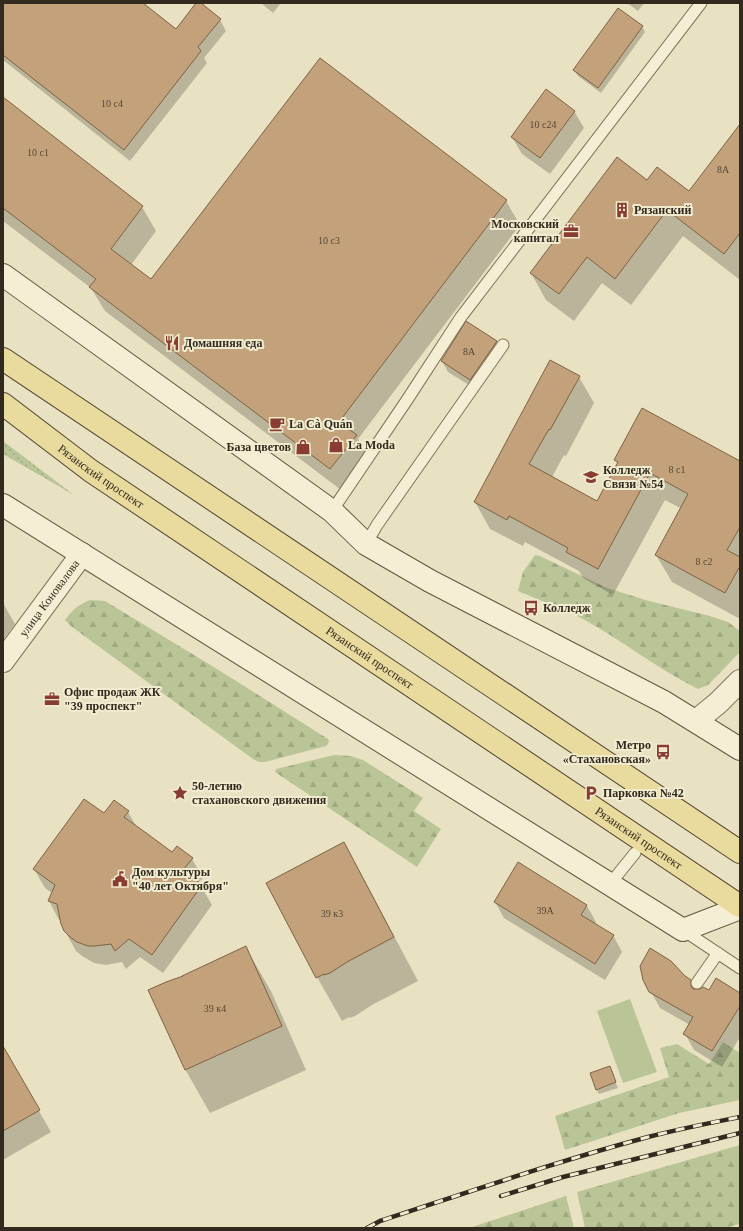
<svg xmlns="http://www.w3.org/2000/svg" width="743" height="1231" font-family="'Times New Roman',serif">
	<defs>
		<pattern id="grass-dots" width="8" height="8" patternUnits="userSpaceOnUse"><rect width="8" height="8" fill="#bac597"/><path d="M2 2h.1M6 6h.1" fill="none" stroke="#a0a982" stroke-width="1.8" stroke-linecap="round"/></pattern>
		<pattern id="forest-firs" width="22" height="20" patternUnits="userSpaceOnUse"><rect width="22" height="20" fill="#bac597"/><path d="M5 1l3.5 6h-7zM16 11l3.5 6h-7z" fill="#a0a982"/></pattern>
	</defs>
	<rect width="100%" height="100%" fill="#e9e2c2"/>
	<path fill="url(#grass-dots)" d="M3,441L74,495L3,454Z"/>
	<path fill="url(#forest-firs)" d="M535,555L540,556L607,588L649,601L710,616L728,622L740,631V652L708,685L698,689C657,669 622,640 583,619C562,608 539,600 518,591L523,572Z
		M90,600L105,601L217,669L328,739L329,740L328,744L326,746L265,762H259L253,759L72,627L65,620C73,609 78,605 90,600Z
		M334,755L351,756L363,760L423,798L414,811L441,829L417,867L275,772L276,769Z
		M723,1042L740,1053V1100L679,1113L565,1150L555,1116L669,1077L660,1048L677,1044L709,1064Z
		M740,1145V1224L725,1228H585L577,1192Z
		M566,1196L574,1228H469Z"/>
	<path fill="#bac597" d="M630,999L657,1072L623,1083L597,1011Z"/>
	<path fill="#0003" d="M3,3H141L176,30L197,3H199L220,20L226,31L204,58L207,63L130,161L3,60Z
		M261,3H281L273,13Z
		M627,3H644L638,11Z
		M642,26L645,32L601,93L578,76L574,70Z
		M320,60L506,201L520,225L358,439L370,460L345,493L105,311L91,288L3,221V99L142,207L156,231L131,265L152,281Z
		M574,111L584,128L550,174L522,154L512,137Z
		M740,126V280L683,236L631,305L602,283L574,321L546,300L531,273L647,181L689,192Z
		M467,323L496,342L503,353L477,390L448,372L442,361Z
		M579,377L594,403L566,456L564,455L552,477L598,502L618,464L615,460L740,462V619L672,582L656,555L682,509L665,500L613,595L583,578L579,571L525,542L523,546L490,529L475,502Z
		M3,603L15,624L3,640Z
		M114,802L128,812L138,829L173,854L192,859L203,878L198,883L201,886L212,905L163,973L140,957L126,969L122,962L106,965L94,963L82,956L76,951L65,931L61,920H59L49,901L52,893L45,888L34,869L104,814Z
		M343,844L368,887L418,981L372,1005L355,1016L350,1018L349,1017L342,1021L317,977L268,884Z
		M495,902L587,906L596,922L595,924L613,935L622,952L605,980L504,918Z
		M246,948L271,991L306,1070L210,1113L185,1069L183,976Z
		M684,977L690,980L696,990L740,994V1037L722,1067L694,1050L685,1034L690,1025L660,1008L644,980Z
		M3,1048L51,1132L3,1160Z
		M609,1067L618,1088L599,1094L596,1089Z"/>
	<path fill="#c3a27b" stroke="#7d6243" d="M3,3H143L176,29L196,3H201L221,19L198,47L201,51L124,150L3,55Z
		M618,8L643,26L598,88L573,70Z
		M320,58L507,200L339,422L357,435L330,469L89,287L96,279L3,208V97L143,206L111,249L151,279Z
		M546,89L575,111L540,158L511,137Z
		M740,124V233L724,254L667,210L615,279L587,257L559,294L530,273L617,157L647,180L657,167L689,191Z
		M466,321L497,341L470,380L441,361Z
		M550,360L580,376L550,430L549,429L529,464L597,501L618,462L614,460L642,408L740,461V527L727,550L740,557V566L725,593L655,555L688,494L650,473L598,569L566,552L568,548L509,516L507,520L474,502Z
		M84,799L104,813L114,800L129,811L124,817L149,835L172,852L177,846L193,858L183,870L202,885L152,955L129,939L115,951L111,944L95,946H88L77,942L70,937L64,931L61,924L57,904L48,901L55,885L33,869Z
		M344,842L394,937L347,962L330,973L324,975V974L316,978L266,883Z
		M518,862L587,905L581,915L614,935L595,964L494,902Z
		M246,946L282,1026L185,1070L148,990L166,982L183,976H182Z
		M650,948L671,961L685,976L691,980V986L693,989H700L703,987L709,990L716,978L740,993V1006L712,1051L683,1034L693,1017L649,992L643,980L640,966Z
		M3,1046L40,1110L3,1131Z
		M610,1066L616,1082L596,1090L590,1073Z"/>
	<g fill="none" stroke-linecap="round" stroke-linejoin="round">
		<g stroke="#80745b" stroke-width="13">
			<path id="service" d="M332,511L407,400L461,317L701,3
				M366,544L377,525L503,345
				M610,884L635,853
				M683,930L740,968
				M697,983L718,953"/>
		</g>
		<g stroke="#80745b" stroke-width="24">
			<path id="minor" d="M696,721L718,703L740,681"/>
		</g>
		<g stroke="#80745b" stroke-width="24">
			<g id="tertiary">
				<path id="s1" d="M3,661L82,554"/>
			</g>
		</g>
		<g stroke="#62553e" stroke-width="24">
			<path id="secondary" d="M3,275L332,511L366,544L430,581L664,702L740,749
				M3,505L683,930L740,908"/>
		</g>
		<g stroke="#4e422f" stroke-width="24">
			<g id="primary">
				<path d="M3,359L740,852"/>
				<path id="s2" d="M3,404L91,471L740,906"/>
			</g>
		</g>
		<use href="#service" stroke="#f4efd4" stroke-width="11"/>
		<use href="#minor" stroke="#f4efd4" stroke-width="22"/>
		<use href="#tertiary" stroke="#f4efd4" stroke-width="22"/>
		<use href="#secondary" stroke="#f4efd4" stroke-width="22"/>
		<use href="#primary" stroke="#e9db9d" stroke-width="22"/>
		<g stroke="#322a1e" stroke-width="4.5">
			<path id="rail" d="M501,1196L563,1177L740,1133
				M367,1228L380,1221C469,1192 558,1161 648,1137C679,1129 710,1123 740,1117"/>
		</g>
		<use href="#rail" stroke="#f1ecd0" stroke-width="3" stroke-dasharray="9" stroke-linecap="butt"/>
	</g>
	<defs>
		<g id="building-bare" transform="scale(1.2)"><path d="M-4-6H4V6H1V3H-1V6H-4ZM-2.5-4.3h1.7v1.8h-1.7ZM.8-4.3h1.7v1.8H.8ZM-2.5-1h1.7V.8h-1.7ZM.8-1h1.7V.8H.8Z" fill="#893c31" stroke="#f1ecd0" stroke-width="2.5" paint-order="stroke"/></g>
		<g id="office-bare" transform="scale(1.2)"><path d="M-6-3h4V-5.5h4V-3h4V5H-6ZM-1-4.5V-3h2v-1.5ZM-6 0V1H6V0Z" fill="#893c31" stroke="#f1ecd0" stroke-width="2.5" paint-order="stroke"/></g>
		<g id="restaurant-bare" transform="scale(1.2)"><path d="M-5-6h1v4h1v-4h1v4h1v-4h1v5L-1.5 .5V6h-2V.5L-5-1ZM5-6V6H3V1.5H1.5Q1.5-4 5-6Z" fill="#893c31" stroke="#f1ecd0" stroke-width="2.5" paint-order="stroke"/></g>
		<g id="cafe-bare" transform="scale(1.2)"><path d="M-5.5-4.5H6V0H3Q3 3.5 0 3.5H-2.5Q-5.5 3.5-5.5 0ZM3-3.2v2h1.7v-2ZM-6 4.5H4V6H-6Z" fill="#893c31" stroke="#f1ecd0" stroke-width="2.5" paint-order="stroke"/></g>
		<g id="shop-bare" transform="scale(1.2)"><path d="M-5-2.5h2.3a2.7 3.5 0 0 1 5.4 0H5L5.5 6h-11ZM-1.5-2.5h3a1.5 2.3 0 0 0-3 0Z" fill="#893c31" stroke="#f1ecd0" stroke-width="2.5" paint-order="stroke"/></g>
		<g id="university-bare" transform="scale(1.2)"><path d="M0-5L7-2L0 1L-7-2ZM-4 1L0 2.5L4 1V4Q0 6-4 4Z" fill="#893c31" stroke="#f1ecd0" stroke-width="2.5" paint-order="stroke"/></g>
		<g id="bus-bare" transform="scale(1.2)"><path d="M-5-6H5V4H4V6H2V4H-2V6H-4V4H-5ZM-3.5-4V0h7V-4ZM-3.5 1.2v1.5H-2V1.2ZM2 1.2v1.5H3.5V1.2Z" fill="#893c31" stroke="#f1ecd0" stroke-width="2.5" paint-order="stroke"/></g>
		<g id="sight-bare" transform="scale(1.2)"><path d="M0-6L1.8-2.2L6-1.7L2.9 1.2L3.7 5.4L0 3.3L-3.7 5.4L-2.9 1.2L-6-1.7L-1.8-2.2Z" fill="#893c31" stroke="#f1ecd0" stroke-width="2.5" paint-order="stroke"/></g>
		<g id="parking-bare" transform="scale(1.2)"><path d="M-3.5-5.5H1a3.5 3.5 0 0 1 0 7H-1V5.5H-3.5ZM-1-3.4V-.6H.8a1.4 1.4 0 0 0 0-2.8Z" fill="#893c31" stroke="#f1ecd0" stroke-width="2.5" paint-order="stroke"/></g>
		<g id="civic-bare" transform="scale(1.2)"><path d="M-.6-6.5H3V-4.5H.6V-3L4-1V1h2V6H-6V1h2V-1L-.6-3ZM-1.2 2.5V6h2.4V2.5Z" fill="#893c31" stroke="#f1ecd0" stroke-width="2.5" paint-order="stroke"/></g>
	</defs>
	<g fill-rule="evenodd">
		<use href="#building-bare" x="622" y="210"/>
		<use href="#office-bare" x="571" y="231"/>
		<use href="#restaurant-bare" x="172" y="343"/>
		<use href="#cafe-bare" x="277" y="424"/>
		<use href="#shop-bare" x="336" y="445"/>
		<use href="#shop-bare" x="303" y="447"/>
		<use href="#university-bare" x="591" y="477"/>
		<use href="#bus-bare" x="531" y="608"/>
		<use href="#office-bare" x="52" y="699"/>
		<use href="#bus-bare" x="663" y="752"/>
		<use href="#sight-bare" x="180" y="793"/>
		<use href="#parking-bare" x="591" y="793"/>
		<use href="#civic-bare" x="120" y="879"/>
	</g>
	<g text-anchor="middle" stroke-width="4" stroke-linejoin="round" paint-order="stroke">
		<g font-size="10" fill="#564835">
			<text x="112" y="107">10 с4</text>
			<text x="543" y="128">10 с24</text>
			<text x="38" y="156">10 с1</text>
			<text x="723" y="173">8А</text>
			<text x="329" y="244">10 с3</text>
			<text x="469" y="355">8А</text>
			<text x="677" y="473">8 с1</text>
			<text x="704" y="565">8 с2</text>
			<text x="545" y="914">39А</text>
			<text x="332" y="917">39 к3</text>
			<text x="215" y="1012">39 к4</text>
		</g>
		<g font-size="12" font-weight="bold" fill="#322a1e" stroke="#f1ecd0" text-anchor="start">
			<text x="634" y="214">Рязанский</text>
			<text x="559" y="228" text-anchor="end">Московский<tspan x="559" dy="14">капитал</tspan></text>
			<text x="184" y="347">Домашняя еда</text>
			<text x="289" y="428">La Cà Quán</text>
			<text x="348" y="449">La Moda</text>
			<text x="291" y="451" text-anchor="end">База цветов</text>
			<text x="603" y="474">Колледж<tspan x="603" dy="14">Связи №54</tspan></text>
			<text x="543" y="612">Колледж</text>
			<text x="64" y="696">Офис продаж ЖК<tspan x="64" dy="14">"39 проспект"</tspan></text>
			<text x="651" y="749" text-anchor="end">Метро<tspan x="651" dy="14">«Стахановская»</tspan></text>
			<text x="192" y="790">50-летию<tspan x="192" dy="14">стахановского движения</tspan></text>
			<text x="603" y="797">Парковка №42</text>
			<text x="132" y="876">Дом культуры<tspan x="132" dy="14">"40 лет Октября"</tspan></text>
		</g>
		<g font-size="12" fill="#322a1e" stroke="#f1ecd0">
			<text dy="4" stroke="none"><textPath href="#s2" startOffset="122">Рязанский проспект</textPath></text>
			<text dy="4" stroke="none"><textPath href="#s1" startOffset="78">улица Коновалова</textPath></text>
			<text dy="4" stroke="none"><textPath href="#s2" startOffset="446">Рязанский проспект</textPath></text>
			<text dy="4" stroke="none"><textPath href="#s2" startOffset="770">Рязанский проспект</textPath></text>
		</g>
	</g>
	<rect width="743" height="1231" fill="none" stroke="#322a1e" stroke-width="8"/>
</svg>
